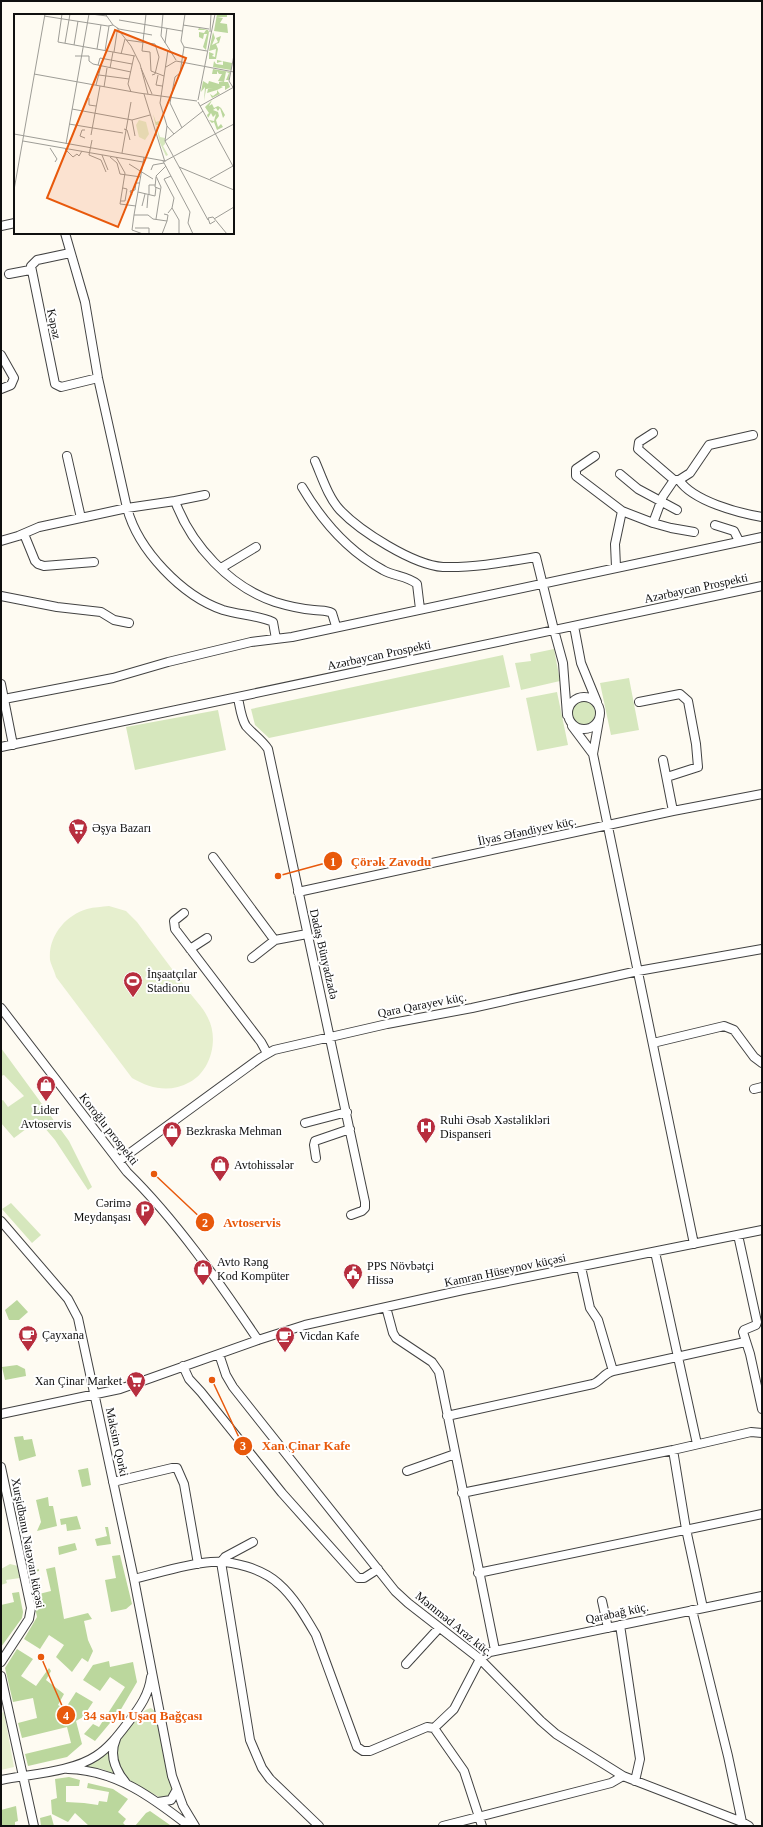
<svg xmlns="http://www.w3.org/2000/svg" width="763" height="1827" font-family="'Times New Roman',serif">
	<rect width="100%" height="100%" fill="#fefbf2"/>
	<path fill="#d6e7bd" d="M554,649L560,681L521,690L515,663L531,661L530,654Z
		M503,655L510,687L269,738L255,725L251,709Z
		M629,678L639,730L611,735L600,683Z
		M557,692L568,745L537,751L526,698Z
		M571 713a12 12 0 1 1 24 0a12 12 0 1 1-24 0Z
		M218,710L226,750L135,770L126,727Z
		M1,1048L69,1141L92,1187L88,1190L55,1140L38,1120L14,1138L1,1123V1101L3,1100L8,1107L24,1096L4,1075L1,1076Z
		M11,1203L41,1235L32,1243L2,1209Z
		M10,1564L18,1566L20,1578L6,1580L7,1583L1,1585V1569Z
		M151,1708L157,1713L173,1794L164,1800C155,1794 124,1780 121,1773C118,1765 117,1755 115,1747C121,1737 139,1710 151,1708Z
		M109,1750L110,1762L114,1774L102,1769L85,1767L98,1760Z"/>
	<path fill="#bbd79d" d="M17,1300L28,1312L19,1320H9L5,1310Z
		M17,1365L25,1369L26,1376L5,1380L2,1367Z
		M23,1436L24,1440L32,1439L36,1456L19,1461L14,1437Z
		M88,1468L91,1485L82,1487L78,1470Z
		M48,1497L49,1506H53L57,1526L37,1531L41,1522L36,1500Z
		M77,1516L81,1529L67,1531L66,1524L61,1525L60,1519Z
		M105,1527H108L111,1544L97,1546L95,1539L107,1536Z
		M75,1543L77,1550L59,1555L58,1547Z
		M120,1555L132,1604L126,1609L111,1612L105,1580L116,1578L112,1556Z
		M55,1567L64,1619L88,1613L92,1619L84,1621L88,1640L93,1651L88,1662L82,1658L72,1672L56,1657L64,1645L49,1635L40,1649L24,1639L37,1617L28,1572L39,1569V1571L30,1573L35,1595L51,1591L46,1569Z
		M19,1592L23,1612L22,1618L1,1647V1605L14,1602L12,1593Z
		M17,1649L33,1659L21,1676L36,1686L49,1668L51,1671L46,1680L64,1694L58,1705L65,1709L76,1692L93,1702L83,1717L76,1721L82,1744L67,1757L28,1766L25,1754L71,1743L67,1727L22,1738L18,1723L37,1718L33,1698L13,1702L5,1668Z
		M109,1661L110,1667L133,1662L137,1682L120,1711L95,1741L84,1734L93,1724L99,1727L125,1687L110,1677L100,1691L83,1680L93,1665Z
		M69,1777L80,1780L79,1786H66V1802L84,1803L98,1805L99,1801L107,1802L109,1792L87,1788L88,1783L113,1789L128,1799L118,1812L126,1819L123,1823L126,1826H89L75,1813L68,1822L52,1814L51,1800L57,1798L55,1779Z
		M16,1806L18,1821L15,1822V1826H1V1810Z
		M150,1811L170,1825L135,1826L146,1813Z
		M51,1815L54,1826H41L40,1818Z"/>
	<path fill="#e6efce" d="M109,906L126,911L137,922C153,944 170,966 186,988C193,998 203,1007 208,1018C219,1039 211,1071 190,1082C170,1093 151,1089 132,1078L56,977C55,972 51,965 50,960C48,936 66,915 87,909C94,907 102,907 109,906Z
		M4,1712L14,1767L1,1770V1713Z"/>
	<g fill="none" stroke-linecap="round" stroke-linejoin="round">
		<g stroke="#424242" stroke-width="10">
			<path id="minor" d="M1,226L15,223
				M65,233L85,302L98,378L127,508C138,550 182,596 223,610C239,615 258,615 273,622L276,639
				M70,253L37,260L31,266L55,384L61,387L98,378
				M9,274L30,270
				M1,355L14,378L11,385L1,389
				M653,433L639,442L638,449L674,480
				M67,456L81,518
				M595,456L576,469V476L622,511
				M315,461C322,477 328,497 340,510C360,531 413,565 443,567C473,568 506,562 536,557L554,630L563,663L567,715
				M620,474L638,489L677,510
				M679,480L690,473L709,445L753,435
				M302,487C322,521 348,551 383,570C393,576 408,576 417,584L420,609
				M175,501L205,495
				M653,523L671,528L694,532
				M715,525L734,531L739,541
				M24,534L35,561L38,564L44,566L94,562
				M1,541L18,536L39,527L127,508L175,501C191,545 230,587 275,602C288,606 301,609 314,610C321,611 326,610 332,613L336,626
				M616,567L615,544L622,511L653,523L663,496L674,480H679C693,501 738,513 762,517
				M221,568L256,547
				M1,596L57,607L101,612L114,620L129,623
				M574,626L581,663L597,702
				M1,684L13,745
				M568 713a16 16 0 1 1 32 0a16 16 0 1 1-32 0Z
				M238,698C240,707 241,718 246,726C253,734 262,740 268,749L365,1202V1208L362,1211L351,1215
				M4,699L113,678L168,662L251,642L292,637L762,537
				M639,702L680,694L688,701L696,744L698,767L667,777
				M572,726L593,754L599,720
				M1,747L762,586
				M593,754L694,1244
				M663,760L673,811
				M213,857L273,938L275,940L307,934
				M298,892L673,811L762,794
				M184,913L174,921L175,929L261,1042L267,1053
				M190,949L207,938
				M252,958L275,940
				M1,1008L127,1172C176,1220 219,1282 258,1340
				M653,1043L724,1026L734,1030L754,1057L762,1063
				M754,1089L762,1087
				M305,1123L347,1112
				M316,1158L314,1145L315,1141L350,1129
				M119,1161L260,1058L274,1050L387,1024L472,1008L638,971L762,949
				M1,1221L68,1299L78,1318L134,1579L172,1776L183,1806L195,1826
				M738,1235L757,1322L756,1325L744,1330L743,1332L750,1354L762,1409
				M655,1252L697,1444
				M581,1267L590,1308L598,1320L613,1371
				M386,1307L393,1333L396,1338L432,1362L439,1372L495,1650
				M219,1354L226,1375L233,1387L395,1591L408,1603L480,1659L541,1721L556,1734L623,1776L742,1822L749,1826
				M183,1366L189,1379L201,1392L282,1493L358,1578H364L378,1569
				M1,1414L120,1389L258,1340L305,1325L463,1290L762,1230
				M447,1416L593,1384C601,1381 604,1373 613,1371L745,1342
				M673,1450L686,1529L703,1608
				M1,1467L31,1608L29,1619L1,1662
				M407,1471L455,1454
				M113,1482L172,1468H177L184,1484L198,1564
				M462,1493L673,1450L751,1432L762,1433
				M253,1542L225,1557L221,1562L250,1740L262,1768L270,1779L319,1826
				M478,1573L762,1514
				M134,1579C159,1573 185,1564 211,1562C232,1560 263,1569 279,1584C294,1597 306,1618 316,1635L357,1747L363,1751H370L427,1727L434,1728L464,1771L482,1826
				M602,1601L608,1628
				M692,1610L728,1756L742,1822
				M620,1625L640,1759L635,1781
				M406,1664L439,1628
				M1,1676L34,1826
				M434,1728L454,1709L480,1659L490,1652L762,1596
				M116,1739C109,1755 115,1770 126,1783
				M68,1769C116,1770 153,1798 189,1826
				M1,1780C30,1774 72,1772 96,1756C110,1747 120,1733 130,1720C140,1707 149,1694 151,1677
				M158,1802L171,1800L176,1791
				M443,1826L611,1783L623,1776"/>
		</g>
		<use href="#minor" stroke="#fff" stroke-width="8"/>
	</g>
	<defs>
		<g id="supermarket-pin" transform="scale(1)"><path d="M0 17L-7.5 6A9.5 9.5 0 1 1 7.5 6Z" fill="#b72e3e" stroke="#fff"/><path d="M-6-5.5h2.5l.6 2H6L4.5 2H-2.5L-4.4-4H-6ZM-1.5 3.2a1.3 1.3 0 1 0 .1 0ZM3 3.2a1.3 1.3 0 1 0 .1 0Z" fill="#fff"/></g>
		<g id="stadium-pin" transform="scale(1)"><path d="M0 17L-7.5 6A9.5 9.5 0 1 1 7.5 6Z" fill="#b72e3e" stroke="#fff"/><path d="M0-5a6.5 5 0 1 0 0 10a6.5 5 0 1 0 0-10ZM-3.5-1.8h7v3.6h-7Z" fill="#fff"/></g>
		<g id="shop-pin" transform="scale(1)"><path d="M0 17L-7.5 6A9.5 9.5 0 1 1 7.5 6Z" fill="#b72e3e" stroke="#fff"/><path d="M-5-2.5h2.3a2.7 3.5 0 0 1 5.4 0H5L5.5 6h-11ZM-1.5-2.5h3a1.5 2.3 0 0 0-3 0Z" fill="#fff"/></g>
		<g id="hospital-pin" transform="scale(1)"><path d="M0 17L-7.5 6A9.5 9.5 0 1 1 7.5 6Z" fill="#b72e3e" stroke="#fff"/><path d="M-5-5h3v3.5h4V-5h3V5h-3V1.5h-4V5h-3Z" fill="#fff"/></g>
		<g id="parking-pin" transform="scale(1)"><path d="M0 17L-7.5 6A9.5 9.5 0 1 1 7.5 6Z" fill="#b72e3e" stroke="#fff"/><path d="M-3.5-5.5H1a3.5 3.5 0 0 1 0 7H-1V5.5H-3.5ZM-1-3.4V-.6H.8a1.4 1.4 0 0 0 0-2.8Z" fill="#fff"/></g>
		<g id="civic-pin" transform="scale(1)"><path d="M0 17L-7.5 6A9.5 9.5 0 1 1 7.5 6Z" fill="#b72e3e" stroke="#fff"/><path d="M-.6-6.5H3V-4.5H.6V-3L4-1V1h2V6H-6V1h2V-1L-.6-3ZM-1.2 2.5V6h2.4V2.5Z" fill="#fff"/></g>
		<g id="cafe-pin" transform="scale(1)"><path d="M0 17L-7.5 6A9.5 9.5 0 1 1 7.5 6Z" fill="#b72e3e" stroke="#fff"/><path d="M-5.5-4.5H6V0H3Q3 3.5 0 3.5H-2.5Q-5.5 3.5-5.5 0ZM3-3.2v2h1.7v-2ZM-6 4.5H4V6H-6Z" fill="#fff"/></g>
	</defs>
	<g fill-rule="evenodd">
		<use href="#supermarket-pin" x="78" y="828"/>
		<use href="#stadium-pin" x="133" y="981"/>
		<use href="#shop-pin" x="46" y="1085"/>
		<use href="#hospital-pin" x="426" y="1127"/>
		<use href="#shop-pin" x="172" y="1131"/>
		<use href="#shop-pin" x="220" y="1165"/>
		<use href="#parking-pin" x="145" y="1210"/>
		<use href="#shop-pin" x="203" y="1269"/>
		<use href="#civic-pin" x="353" y="1273"/>
		<use href="#cafe-pin" x="28" y="1335"/>
		<use href="#cafe-pin" x="285" y="1336"/>
		<use href="#supermarket-pin" x="136" y="1381"/>
	</g>
	<g text-anchor="middle" stroke-width="4" stroke-linejoin="round" paint-order="stroke">
		<g font-size="12" fill="#0f0f0f" stroke="#fff">
			<text transform="translate(54 324) rotate(78)" y="4">Kəpəz</text>
			<text transform="translate(696 588) rotate(-12)" y="4">Azərbaycan Prospekti</text>
			<text transform="translate(379 655) rotate(-12)" y="4">Azərbaycan Prospekti</text>
			<text transform="translate(527 831) rotate(-12)" y="4">İlyas Əfəndiyev küç.</text>
			<text transform="translate(324 954) rotate(77)" y="4">Dadaş Bünyadzadə</text>
			<text transform="translate(422 1005) rotate(-11)" y="4">Qara Qarayev küç.</text>
			<text transform="translate(109 1129) rotate(52)" y="4">Koroğlu prospekti</text>
			<text transform="translate(505 1270) rotate(-12)" y="4">Kamran Hüseynov küçəsi</text>
			<text transform="translate(117 1442) rotate(78)" y="4">Maksim Qorki</text>
			<text transform="translate(28 1543) rotate(79)" y="4">Xurşidbanu Natəvan küçəsi</text>
			<text transform="translate(617 1613) rotate(-12)" y="4">Qarabağ küç.</text>
			<text transform="translate(454 1624) rotate(39)" y="4">Məmməd Araz küç.</text>
		</g>
		<g font-size="12" fill="#0f0f0f" stroke="#fff" text-anchor="start">
			<text x="92" y="832">Əşya Bazarı</text>
			<text x="147" y="978">İnşaatçılar<tspan x="147" dy="14">Stadionu</tspan></text>
			<text x="46" y="1114" text-anchor="middle">Lider<tspan x="46" dy="14">Avtoservis</tspan></text>
			<text x="440" y="1124">Ruhi Əsəb Xəstəlikləri<tspan x="440" dy="14">Dispanseri</tspan></text>
			<text x="186" y="1135">Bezkraska Mehman</text>
			<text x="234" y="1169">Avtohissələr</text>
			<text x="131" y="1207" text-anchor="end">Cərimə<tspan x="131" dy="14">Meydanşası</tspan></text>
			<text x="217" y="1266">Avto Rəng<tspan x="217" dy="14">Kod Kompüter</tspan></text>
			<text x="367" y="1270">PPS Növbətçi<tspan x="367" dy="14">Hissə</tspan></text>
			<text x="42" y="1339">Çayxana</text>
			<text x="299" y="1340">Vicdan Kafe</text>
			<text x="122" y="1385" text-anchor="end">Xan Çinar Market</text>
		</g>
	</g>
	<g transform="translate(14 14)">
		<rect width="220" height="220" fill="#fefbf2"/>
		<path d="M139,100L142,108L145,107L146,111H142L146,123L151,124V130L149,132L154,141L152,142L146,129Z" fill="#d6e7bd"/>
		<path d="M203,0H213V3H203L209,4L206,9L213,10L214,19L200,17ZM185,14L194,16L195,18L192,36L189,33L193,20H190L189,25L185,23V18L190,19L192,16H184ZM199,18L201,24L198,31L204,28L202,24L207,22L205,29L202,30L204,35L202,45H195V38L200,40L198,42L201,43L202,35L195,37ZM203,46L218,49L217,56L199,53L200,47L202,50L209,51V47L203,49ZM199,55L216,58L215,66H212L215,59L212,58L210,68L204,67L208,60H205L203,57V60H198ZM189,67L194,70L195,67L205,70V68H214L216,73L211,76V72H207L209,73L203,76L206,80L198,84L196,80L199,82L203,79V76L193,79L194,75L199,74L192,75L190,87L191,73L187,78ZM198,86L195,92L198,90L200,94L204,92L207,94L211,101L209,104L206,94L204,97L202,94L199,96L204,98L205,102L202,106L204,113L207,110L209,113L203,116L200,108L198,109L195,106L200,107L202,100L199,103L197,99L194,104L193,101L195,99L191,93Z" fill="#bbd79d"/>
		<path d="M125,106L132,108L135,120L131,126L125,123L122,111Z" fill="#e6efce"/>
		<path fill="none" stroke="#9e9d97" stroke-width="1" d="M48,0L44,28L121,42M77,0L93,2M132,0L128,37L136,38L137,57L150,62M149,0L147,22L162,46M92,1L99,11M30,2L94,12L99,11L105,15L138,21M105,6L168,17M169,11L195,15M103,14L117,32L126,50L134,80M196,18L197,0M112,26L141,30L145,43L141,60L138,61M51,29L56,0M151,29L153,14M60,31L64,7M170,33L193,37M83,35L87,11M154,36L146,89L153,112L160,120M91,37L95,12M100,38L103,18M107,40L111,25M220,41L215,67L220,75M61,42H75V47L79,50L117,58M84,51L86,44L118,50M152,53L162,47L220,58M96,54L99,38M127,54L138,80M20,60L125,79L183,87M85,61L115,65M144,61L142,71L148,72M82,71L87,52M90,73L93,54M117,78L114,70L120,42M130,80L151,148M75,84V91L82,92M184,86L201,0M184,88L220,154M186,92L220,73M58,95L118,106L136,101M118,106L121,122M55,110L109,119M168,114L156,89L161,63L166,59L170,33L167,27L171,0M110,115L113,116L116,126M0,120L151,147L201,120M201,120L220,110M77,121L86,72M71,124L66,122L68,116H71M78,126L75,141L87,146L92,158M9,127L129,148M151,127L194,206M151,127L189,97M151,127L153,112M52,130L75,0M36,134L43,145L41,148M51,135L59,143L63,140L65,142L68,137M108,139L117,88M88,141L94,156M96,143L103,149L106,160L127,163M102,143L111,159L106,190L122,192M130,143L120,201H134L139,205L153,207L154,201L150,200M149,147L176,198L174,209L179,220M115,150L139,165M165,153L220,176M137,156L139,151L150,149M157,162L150,165L160,184L158,194M142,163L141,173L146,175M196,165L219,152M0,176L31,0M124,178L141,182L142,173M118,181L116,177L121,176L122,169H126M135,181V171H141M107,187H111L113,175L109,174M128,192L131,180M133,194L134,181M154,199L158,194L165,206V220M120,201L118,216L129,220M142,205L147,173L142,162L152,152M200,205L220,193M201,207L196,210L194,204L199,203L213,220M121,214H135V220M148,220L153,207"/>
		<path fill="#e8590c" fill-opacity="0.15" stroke="#e8590c" stroke-width="2" d="M101,16L172,44L104,213L33,184Z"/>
		<rect width="220" height="220" fill="none" stroke="#0f0f0f" stroke-width="2"/>
	</g>
	<path fill="none" stroke="#e8590c" stroke-width="1.5" d="M278 876L333 861M154 1174L205 1222M212 1380L243 1446M41 1657L66 1715"/>
	<g fill="#e8590c" stroke="#fff" stroke-width="1.5">
		<circle cx="278" cy="876" r="4"/>
		<circle cx="154" cy="1174" r="4"/>
		<circle cx="212" cy="1380" r="4"/>
		<circle cx="41" cy="1657" r="4"/>
		<circle cx="333" cy="861" r="10"/>
		<circle cx="205" cy="1222" r="10"/>
		<circle cx="243" cy="1446" r="10"/>
		<circle cx="66" cy="1715" r="10"/>
	</g>
	<g font-size="12" text-anchor="middle" font-weight="bold" fill="#fff">
		<text x="333" y="866">1</text>
		<text x="205" y="1227">2</text>
		<text x="243" y="1450">3</text>
		<text x="66" y="1720">4</text>
	</g>
	<g font-size="13" text-anchor="middle" font-weight="bold" fill="#e8590c" stroke="#fff" stroke-width="4" stroke-linejoin="round" paint-order="stroke">
		<text x="391" y="866">Çörək Zavodu</text>
		<text x="252" y="1227">Avtoservis</text>
		<text x="306" y="1450">Xan Çinar Kafe</text>
		<text x="143" y="1720">34 saylı Uşaq Bağçası</text>
	</g>
	<rect width="763" height="1827" fill="none" stroke="#0f0f0f" stroke-width="4"/>
</svg>
